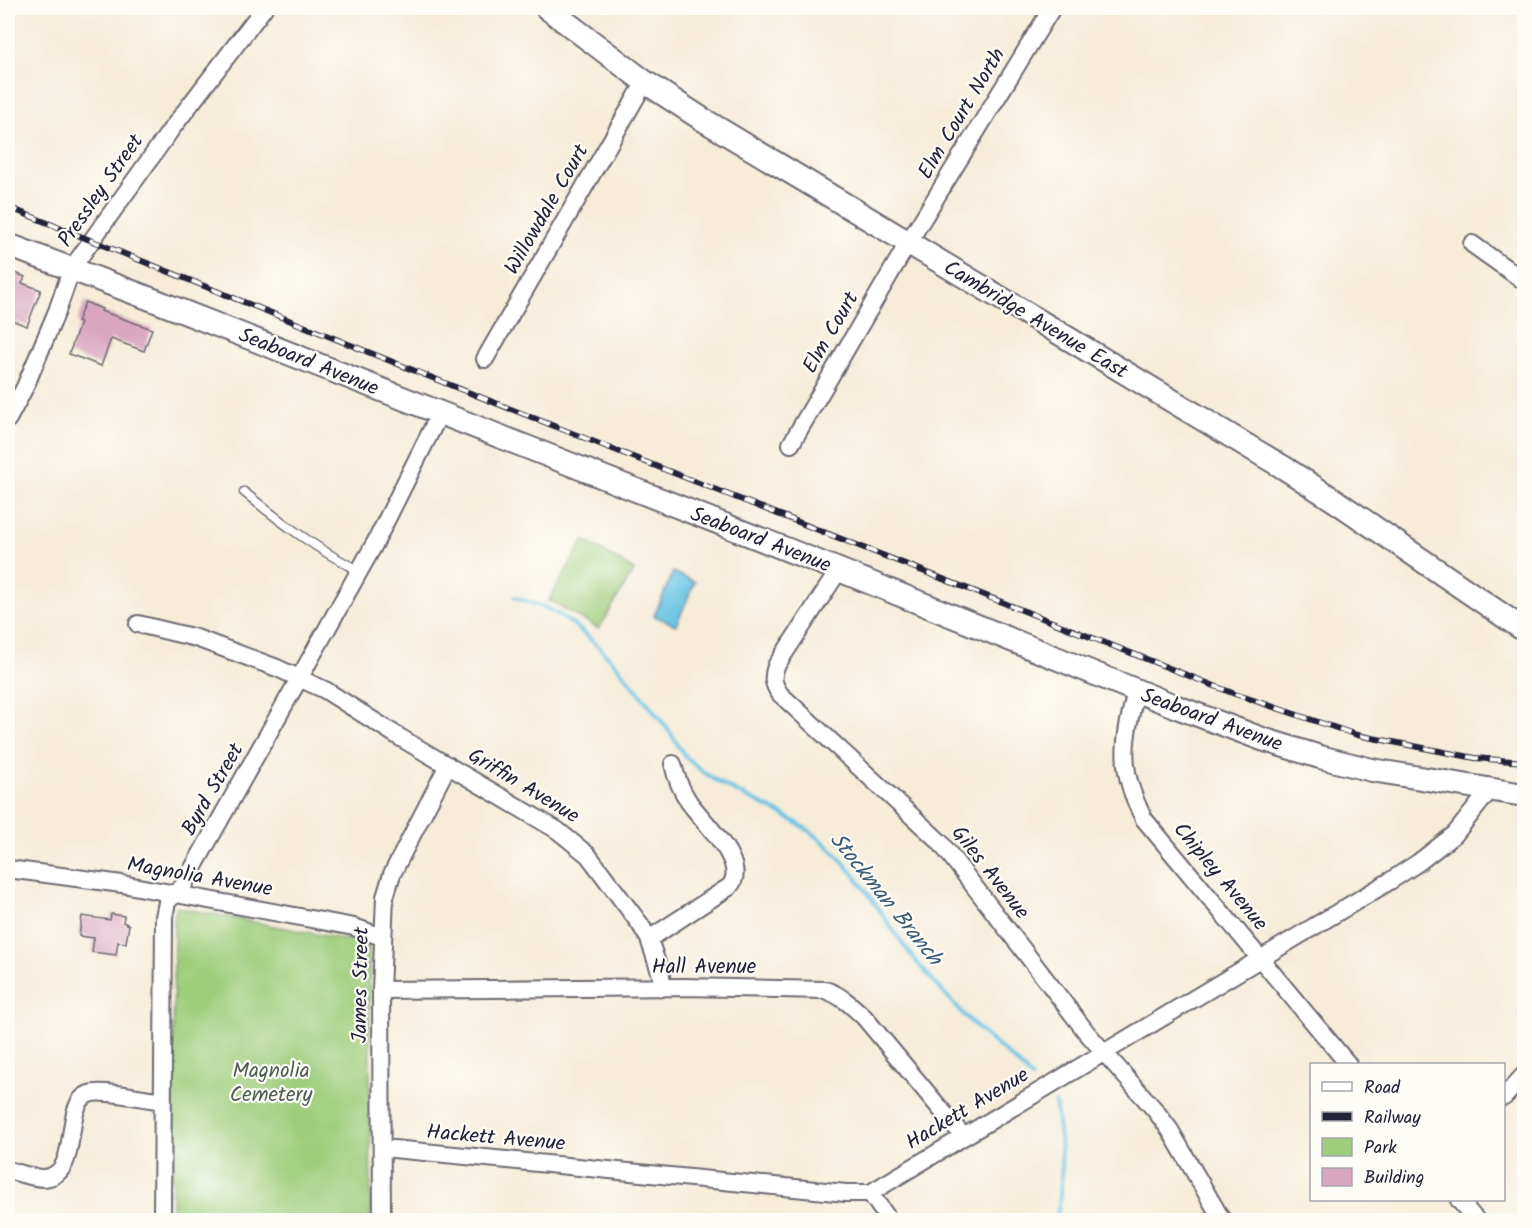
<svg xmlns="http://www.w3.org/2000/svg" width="1532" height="1228" font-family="Kalam,sans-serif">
	<rect width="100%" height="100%" fill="#fdfcf7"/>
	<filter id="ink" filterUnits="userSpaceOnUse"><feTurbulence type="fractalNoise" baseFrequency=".0167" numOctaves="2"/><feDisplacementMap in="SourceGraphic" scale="12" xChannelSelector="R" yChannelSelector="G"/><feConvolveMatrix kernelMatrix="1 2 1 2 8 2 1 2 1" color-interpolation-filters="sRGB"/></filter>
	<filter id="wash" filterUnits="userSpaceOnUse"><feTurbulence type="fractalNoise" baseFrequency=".008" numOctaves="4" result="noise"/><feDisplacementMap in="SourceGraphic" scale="24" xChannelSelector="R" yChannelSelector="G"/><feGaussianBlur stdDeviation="1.35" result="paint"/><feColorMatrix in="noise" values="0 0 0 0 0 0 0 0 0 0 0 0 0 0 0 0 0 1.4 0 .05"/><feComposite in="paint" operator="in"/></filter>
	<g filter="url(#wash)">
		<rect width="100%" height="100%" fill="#f6ecd8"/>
		<path fill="#9ece7c" stroke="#60785c" stroke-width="1.5" d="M584,540L634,570L599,629L549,600Z
			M176,907L369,944L371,1220H172L174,921Z"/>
		<path fill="#66c2e4" stroke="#447290" stroke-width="1.5" d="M673,572L695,582L676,625L654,616Z"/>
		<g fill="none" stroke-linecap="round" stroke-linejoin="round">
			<path stroke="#66c2e4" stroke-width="4" d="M515,597C530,603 548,607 561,616C604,644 635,688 667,728C675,738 680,753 690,761C726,794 777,806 815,835C860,870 884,924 920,966C936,984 952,1003 969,1020C989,1040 1013,1057 1032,1078
				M1055,1103C1062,1142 1065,1182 1056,1220"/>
		</g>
		<g id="blocks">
			<path fill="#d9a6c0" d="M8,270L25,277L22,283L41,290L27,326L8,319Z
				M85,302L102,309L101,311L152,329L144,351L111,339L101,366L69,354L80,323L77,322Z
				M111,914L124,916L123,922L129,925L126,943L118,942L116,955L92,952L94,938L79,936L82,916L110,920Z"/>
		</g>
	</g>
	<g filter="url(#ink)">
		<use href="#blocks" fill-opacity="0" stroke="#6c6972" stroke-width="1.5"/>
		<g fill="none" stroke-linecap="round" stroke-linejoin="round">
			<g stroke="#6c6972" stroke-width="11">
				<path id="lane" d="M244,492C281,522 317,550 360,571"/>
			</g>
			<g stroke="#6c6972" stroke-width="20">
				<path id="street" d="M1472,244L1524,281
					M485,359L645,82
					M8,419L25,387L57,311L72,268L170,131L264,8
					M791,444L908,243L1052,8
					M839,570L776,666C772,678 773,684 780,694L940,842L1087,1033L1155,1110L1170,1130L1222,1220
					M138,624L196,638L277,668L325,690L401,738L557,830L588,855L640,924L649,939L661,975L662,988
					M1136,691C1123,744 1118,769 1144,819L1348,1064
					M8,869L122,884L354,927L382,937
					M649,939L729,887C751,865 702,821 689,802C681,790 676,778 673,764
					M381,990L683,987L825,990C841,995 852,1006 864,1017L963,1136
					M1504,1097L1524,1075
					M383,1148L846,1193H870L1390,881L1419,862L1455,834L1490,790
					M8,1170C19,1173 33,1178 44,1178C83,1175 61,1104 89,1094C100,1089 148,1099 163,1101
					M870,1193L889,1220
					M1459,1200L1476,1220
					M162,1220L164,917L167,902L183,886L375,543L440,413
					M382,1220L381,990L385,897L392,874L448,765"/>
			</g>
			<g stroke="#6c6972" stroke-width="26">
				<path id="secondary" d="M547,8L645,82L702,119L1286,469L1337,502L1524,630
					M8,245L156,301L839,570L1177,707L1262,739L1320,757L1372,770L1524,795"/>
			</g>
			<use href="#lane" stroke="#fff" stroke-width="8"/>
			<use href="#street" stroke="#fff" stroke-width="16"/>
			<use href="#secondary" stroke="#fff" stroke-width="22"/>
			<g stroke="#22223b" stroke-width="6">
				<path id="rail" d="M8,207L455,387L1235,694L1357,735L1475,758L1524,762"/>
			</g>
			<use href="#rail" stroke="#fdfcf7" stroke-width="4" stroke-dasharray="11" stroke-linecap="butt"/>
		</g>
	</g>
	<g text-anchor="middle" stroke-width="4.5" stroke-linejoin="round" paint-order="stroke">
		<g font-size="21" fill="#22223b" stroke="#fdfcf7">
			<text transform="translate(961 113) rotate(-59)" y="7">Elm Court North</text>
			<text transform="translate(100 190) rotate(-55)" y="7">Pressley Street</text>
			<text transform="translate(546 209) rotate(-60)" y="7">Willowdale Court</text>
			<text transform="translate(1036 319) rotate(31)" y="7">Cambridge Avenue East</text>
			<text transform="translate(830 332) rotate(-60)" y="7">Elm Court</text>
			<text transform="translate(309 361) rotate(22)" y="7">Seaboard Avenue</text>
			<text transform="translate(761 539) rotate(21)" y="7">Seaboard Avenue</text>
			<text transform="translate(1212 719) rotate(20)" y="7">Seaboard Avenue</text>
			<text transform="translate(524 785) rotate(31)" y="7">Griffin Avenue</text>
			<text transform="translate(212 789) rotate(-60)" y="7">Byrd Street</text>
			<text transform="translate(991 872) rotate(52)" y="7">Giles Avenue</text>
			<text transform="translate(200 876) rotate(10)" y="7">Magnolia Avenue</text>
			<text transform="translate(1221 876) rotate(50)" y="7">Chipley Avenue</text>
			<text x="704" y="973">Hall Avenue</text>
			<text transform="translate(360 985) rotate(-89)" y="7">James Street</text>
			<text transform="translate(967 1108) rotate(-31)" y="7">Hackett Avenue</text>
			<text transform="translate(496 1137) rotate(5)" y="7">Hackett Avenue</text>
		</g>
		<g font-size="21" fill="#4d5e52" stroke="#fdfcf7">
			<text x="271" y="1077">Magnolia<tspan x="271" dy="24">Cemetery</tspan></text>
		</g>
		<g font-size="22" font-style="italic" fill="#3a5a76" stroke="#fdfcf7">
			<text transform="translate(887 898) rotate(51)" y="8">Stockman Branch</text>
		</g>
	</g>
	<rect width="1532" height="1228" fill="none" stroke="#fdfcf7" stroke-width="30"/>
	<rect x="1310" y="1063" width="195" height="138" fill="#fdfcf7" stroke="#a5a5ac" stroke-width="1.5"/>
	<rect x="1322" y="1082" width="30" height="9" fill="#ffffff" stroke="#a5a5ac" stroke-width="1.5"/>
	<text x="1364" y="1093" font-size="18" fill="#22223b">Road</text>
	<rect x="1322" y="1112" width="30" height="9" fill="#22223b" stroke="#a5a5ac" stroke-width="1.5"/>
	<text x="1364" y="1123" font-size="18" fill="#22223b">Railway</text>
	<rect x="1322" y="1138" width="30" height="18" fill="#9ece7c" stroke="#a5a5ac" stroke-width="1.5"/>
	<text x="1364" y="1153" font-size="18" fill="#22223b">Park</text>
	<rect x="1322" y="1168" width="30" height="18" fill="#d9a6c0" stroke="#a5a5ac" stroke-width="1.5"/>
	<text x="1364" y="1183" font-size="18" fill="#22223b">Building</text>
</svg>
